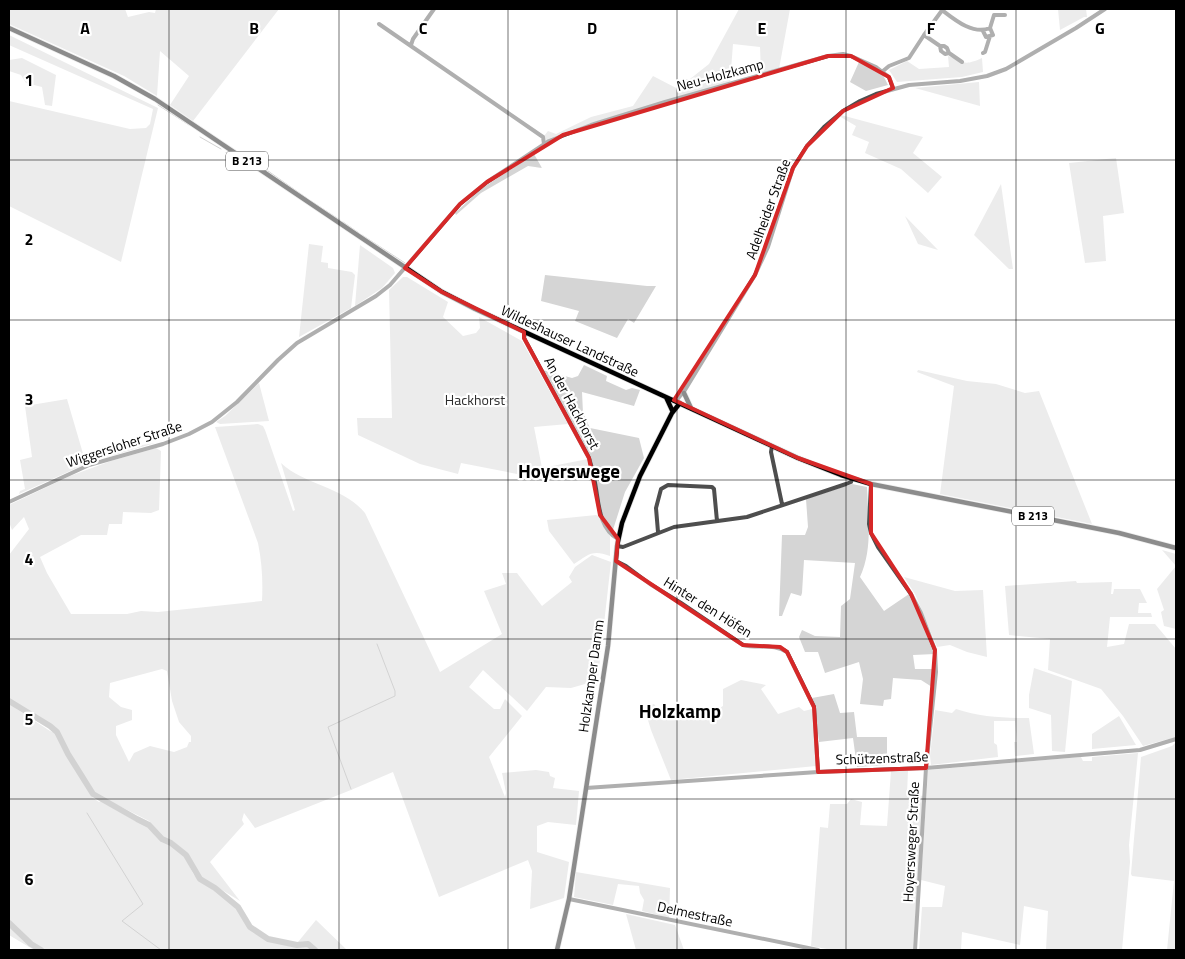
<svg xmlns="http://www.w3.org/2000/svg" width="1185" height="959" font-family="'Titillium Web',sans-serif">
	<rect width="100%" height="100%" fill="#fff"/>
	<path fill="#d5d5d5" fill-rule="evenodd" d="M9,9H125L128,17L149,12L155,13L156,9H279L193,121L170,105L189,76L160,51L157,96L124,76L9,24Z
		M739,9H790L779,69L761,73L760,47L733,44L730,83L591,123L546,141L544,136L548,131L556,134L591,117L633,106L653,76L680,90L686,79H690L709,64Z
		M1058,9H1086L1087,17H1084L1060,30Z
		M9,35L158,108L121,262L9,206V101L130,129L146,128L150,124L153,109L9,45Z
		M948,56C965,61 962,67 982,58L983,72L962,77L897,82L889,70L907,61L919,69L949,67Z
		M22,58L56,75L52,106L45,105L42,87L26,83L21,75L9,71V60Z
		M859,62L882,73L888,85L866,91L850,82Z
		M979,82L980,106L915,88Z
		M841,115L923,137L913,153L942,177L928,193L901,169L865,153L869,142L852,135L856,126L839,116Z
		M534,154L542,168L528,166L481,193L456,215L455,213L481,189Z
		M1116,158L1124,213L1103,216L1106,261L1085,263L1069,163Z
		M1001,184L1013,269H1009L974,235Z
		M905,216L938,250L918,244Z
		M309,244L323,246L321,262L328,263V268L352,272L355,275L351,308L299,337Z
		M360,245L393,268L395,273L382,288L355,306Z
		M545,275L647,286H656L634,323L628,319L617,338L575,321L579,311L541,301Z
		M403,277H407L448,302L443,317L463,336L476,333L480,328L479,317L522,341L568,424L534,427L542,468L588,459L590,473L557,476L543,479L461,463L458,474L420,464L358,435L357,418H392L389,290Z
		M584,365L607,376L606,381L626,390L632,388L640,390L634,406L582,392L583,413L590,428L639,438L644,458L625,492L612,533L601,514L595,475L590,457L543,370L572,378L578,376Z
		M918,370L967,381L996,384L1025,393L1039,391L1092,524L940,494L954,386L917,372Z
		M259,383L269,421L220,424L216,422L225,416Z
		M67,399L84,457L104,451L155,443L88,463L19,494L20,491L25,489L20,460L32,457L25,406Z
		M258,424L263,426L265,430L293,511L295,510L281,463C306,486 343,486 365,513L440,672L502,634L484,591L506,584L502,573H517L542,606L572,582L569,577L575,567L592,555L611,562L597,686L585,684L571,688L546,687L527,711L483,670L469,687L494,709H500L505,699L522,716L489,757L505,797L506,793L502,773L536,770L549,772L550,776L555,778L553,788L579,791L576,825L548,822L537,826V852L569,862L564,898L530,909L532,871L528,860L439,897L393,772L351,790L255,828L244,813L242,820L244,824L210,862L240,901L199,876L187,854L173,841L164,838L149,821L94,793L54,728L43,719L9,699V555L29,529L24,517L12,530L9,522V505L70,476L111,461L156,448L161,451L159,510L151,513L123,512L122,524H109L107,535H81L40,557L47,573L71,614H127L141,611L158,612L262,601C263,581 262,563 258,543L215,427ZM162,669L167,671L172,701L179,722L191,736V742H189L187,747L174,752L150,746L134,753L129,762L116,735V726L132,720V710L121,707L109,697L110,683Z
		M852,484L867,487C868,517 873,549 860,577L884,611L909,594L928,632L935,654L913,655L915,669H934L932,687L921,680L893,678L891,699L884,700L883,706L860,704L863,679L859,662L825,673L818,652H805L799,637L802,630L815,636L840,637L841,606L850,599L855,563L804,560L802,593L801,596L791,593L782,616H779L782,535H805L808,527L806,499Z
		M596,515L599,516L610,536V556C592,549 588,555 574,564L549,531L547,520Z
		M1162,550L1176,554V629L1164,626L1161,612L1164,610L1157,589L1176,566Z
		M904,577L955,591L983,590L987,657L967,652L950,645L937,647L915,594Z
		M1076,581L1077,583L1112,582L1111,594H1113L1114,589H1140L1147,603H1139L1138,613H1151L1152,617H1110L1107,647L1124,644L1129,624H1155L1176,649V737L1143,746L1123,716L1101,689L1048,670L1050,639L1009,635L1005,586Z
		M1034,668L1072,681L1065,752L1052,751L1051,715L1029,708V695Z
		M741,680L766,685L761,689L778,714L799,707L804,711L812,709L816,766L671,780L651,730L644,707L654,704L660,712L711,713L723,706V689Z
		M834,694L840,713L854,712L857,737H887V765L857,767L853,738L819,742L815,707L812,698Z
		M9,704L50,731L56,733L61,746L93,798L99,802L101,801L135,821L148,826L161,841L171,845L184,856L194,875L237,908L249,928L267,941L297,947L307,946L312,950H34L9,935Z
		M956,709C980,717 1004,718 1029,718L1034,754L1015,756L1014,742H1017L1015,721H994V743L997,745L998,757L931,765L930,756L935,710L952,713Z
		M1119,716L1136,745L1092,749V734Z
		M1176,742V950H1167L1174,881L1132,876L1131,874L1141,757L1172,746Z
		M1138,753L1129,845L1130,862L1122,950H1046L1048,911L1024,906L1020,945L962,932L961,950H919L922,907H942L945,886L921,880L928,770L1081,757L1083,761H1092V757Z
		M891,771H908L907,794L923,796L913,950H832L811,946L820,827L828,828L830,804H847L851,799L862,802L860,825L887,826Z
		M576,872L670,888L669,918L642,911L644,900L640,893L639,886L618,884L613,905L574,897Z
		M626,914L675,925L684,950H636Z
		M316,920L347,950H319L308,943L302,944L298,942Z"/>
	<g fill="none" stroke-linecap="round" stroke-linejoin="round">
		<path stroke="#9c9c9c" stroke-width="1" d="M158,105L189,125
			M200,137L221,149
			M226,153L242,164
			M251,159L263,168
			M268,171L308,199
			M311,201L340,220
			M343,222L359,233
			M362,235L405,263
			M351,789L328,727L395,696V691L377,644
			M87,813L143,904L122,921L161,950"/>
		<path stroke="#9c9c9c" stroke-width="6" d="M9,701L50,726L57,732L68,754L93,794L137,819L149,825L162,839L171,843L186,855L200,879L215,888L238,907L250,927L268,939L297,945L308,944L315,950
			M9,923L31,944L41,950"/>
		<g stroke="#dbdbdb" stroke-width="6">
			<path id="major" d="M9,28L114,76L155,99L442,292L475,309L798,458L841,475L871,484L1119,533L1176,548
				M684,393L691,408
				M666,397L672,410
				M557,950L569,899L608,646L617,546L622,523L640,476L672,413L680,403"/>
		</g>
		<path stroke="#4e4e4e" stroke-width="4" d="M942,10C955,20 973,35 990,28L993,35L986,37L983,31
			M379,24L543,137L544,144
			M990,28L994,15H1005
			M924,35L940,46H944L947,48L949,53
			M411,45L413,39L434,9
			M940,46L941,51L945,54L949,53L962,62
			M983,53L985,52L990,36
			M883,71L889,66L909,58L924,35L943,9
			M525,332L524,338L525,340L589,458C591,465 593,471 594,478C599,498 597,528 618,539
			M676,401L685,390L755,275L768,247L793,168L807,146L824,127L843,111L860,101L876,94L909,85L960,81L987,76L1006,69L1076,28L1105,9
			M772,446L771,452L782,504
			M871,484L869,524L871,533L878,547L911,594L921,613L935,650L936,672L926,768L915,950
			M9,502L89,465L163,444L189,434L212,422L237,402L278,360L297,343L376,296L390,285L460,204L487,182L549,141L591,125L665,102L828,56L843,54L851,56L876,67L889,77L893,88
			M658,532L656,508L661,489L668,485L712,487L714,489L717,521
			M617,546L623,547L674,527L747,517L846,484L851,482L852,479
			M616,561L626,566L650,584L681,603L743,645C757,649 774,643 787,652L814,707L818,772
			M586,788L818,772L926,768L1140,750L1176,739
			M569,899L818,950"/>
		<use href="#major" stroke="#000" stroke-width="4.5"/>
	</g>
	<path d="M0 0H1185V959H0ZM828,56H851L889,77L893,88L843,111L807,146L793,168L755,275L674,400L798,458L871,484V533L911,594L935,650L926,768L818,772L814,707L787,652L780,647L743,645L616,561L618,539L600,515L589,458L524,338V332L442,292L405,268L460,204L487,182L563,135Z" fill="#fff" fill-opacity=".55" fill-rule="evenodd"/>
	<path fill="none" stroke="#d62828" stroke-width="4" stroke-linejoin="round" d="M828,56H851L889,77L893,88L843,111L807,146L793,168L755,275L674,400L798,458L871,484V533L911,594L935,650L926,768L818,772L814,707L787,652L780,647L743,645L616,561L618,539L600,515L589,458L524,338V332L442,292L405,268L460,204L487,182L563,135Z"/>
	<path fill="none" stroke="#000" stroke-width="1" stroke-opacity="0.55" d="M169,9V950M339,9V950M508,9V950M677,9V950M846,9V950M1016,9V950M9,160H1176M9,320H1176M9,480H1176M9,639H1176M9,799H1176"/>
	<g text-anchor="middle" stroke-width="4.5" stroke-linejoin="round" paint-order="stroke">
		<g fill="#fff" stroke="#4c4c4c" stroke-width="1">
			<rect x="226" y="151.5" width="42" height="19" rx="4"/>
			<rect x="1012" y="506.5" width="42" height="19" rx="4"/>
		</g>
		<g font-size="12" font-weight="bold" fill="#000">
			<text x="247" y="165">B 213</text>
			<text x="1033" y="520">B 213</text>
		</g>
		<g font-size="14" fill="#000" stroke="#fff">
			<text transform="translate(720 75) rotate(-15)" y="5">Neu-Holzkamp</text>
			<text transform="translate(768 209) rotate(-70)" y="5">Adelheider Straße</text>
			<text transform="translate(570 341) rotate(25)" y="5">Wildeshauser Landstraße</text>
			<text transform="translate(572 403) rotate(62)" y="5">An der Hackhorst</text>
			<text transform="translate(124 444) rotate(-18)" y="5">Wiggersloher Straße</text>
			<text transform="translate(708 607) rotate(32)" y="5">Hinter den Höfen</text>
			<text transform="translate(591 676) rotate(-82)" y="5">Holzkamper Damm</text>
			<text transform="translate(882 758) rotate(-2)" y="5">Schützenstraße</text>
			<text transform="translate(911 842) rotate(-87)" y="5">Hoyersweger Straße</text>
			<text transform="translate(695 914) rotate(12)" y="5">Delmestraße</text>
		</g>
		<g font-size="14" fill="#2c2c2c" stroke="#fff">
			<text x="475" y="405">Hackhorst</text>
		</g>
		<g font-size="19" font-weight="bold" fill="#000" stroke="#fff">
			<text x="569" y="478">Hoyerswege</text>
			<text x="680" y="718">Holzkamp</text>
		</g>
	</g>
	<g font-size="16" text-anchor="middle" font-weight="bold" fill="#000" stroke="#fff" stroke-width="4.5" stroke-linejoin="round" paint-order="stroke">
		<text x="85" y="34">A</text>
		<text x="254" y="34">B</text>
		<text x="423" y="34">C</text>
		<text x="592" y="34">D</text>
		<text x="762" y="34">E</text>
		<text x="931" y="34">F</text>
		<text x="1100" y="34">G</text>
		<text x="29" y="86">1</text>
		<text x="29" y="245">2</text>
		<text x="29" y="405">3</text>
		<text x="29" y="565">4</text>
		<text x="29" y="725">5</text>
		<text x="29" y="885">6</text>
	</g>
	<rect width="1185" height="959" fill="none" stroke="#000000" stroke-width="20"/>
</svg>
